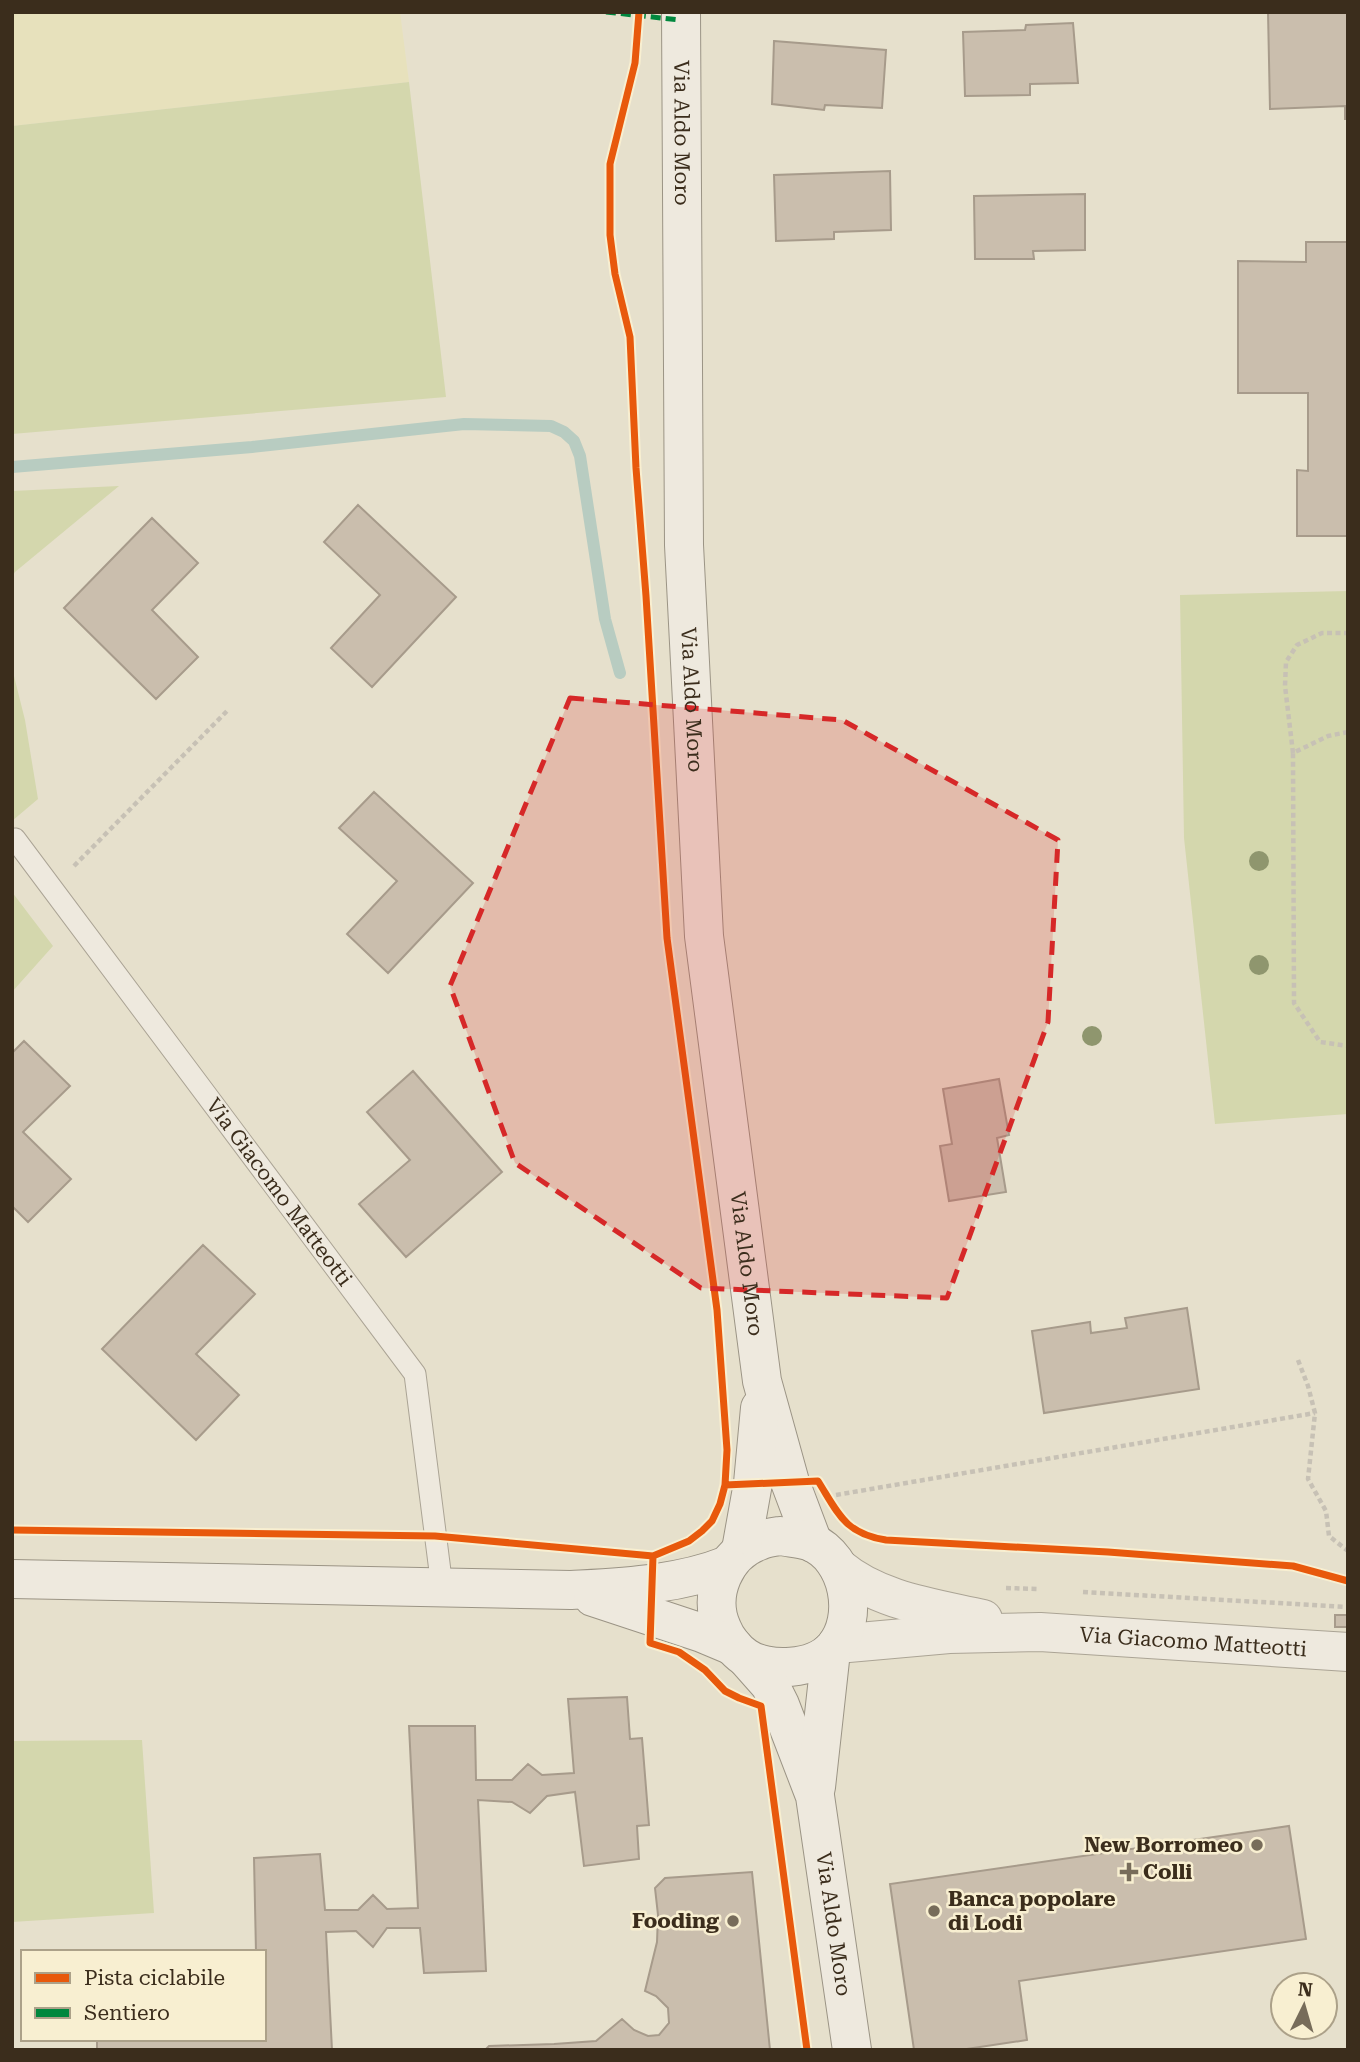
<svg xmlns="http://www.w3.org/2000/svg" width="1360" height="2062" font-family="'Roboto Serif',serif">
	<rect width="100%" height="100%" fill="#e6e0cc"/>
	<path fill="#e7e1bc" d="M12,12H400L409,82L12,126Z"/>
	<path fill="#d4d7ad" d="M409,82L446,397L12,434V126Z
		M119,486L15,572L12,577V491Z
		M1348,591V1114L1215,1124L1184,838L1180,595Z
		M12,668L25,720L38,799L12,821Z
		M12,892L53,946L12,992Z
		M142,1740L154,1913L12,1922V1741Z"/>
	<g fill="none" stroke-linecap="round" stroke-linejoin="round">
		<path stroke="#b8ccc1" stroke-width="12" d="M12,467L252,447L464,424L551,426L564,432L574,441L580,456L605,619L620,673"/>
	</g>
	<path fill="#cabead" stroke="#a79b8b" stroke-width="2" d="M1268,12H1348V119H1345V106L1270,109Z
		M1073,23L1078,83L1030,84V95L965,96L963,32L1025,30L1026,25Z
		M774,41L886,50L882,108L825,105L824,110L772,104Z
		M890,171L891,230L834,232V239L776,241L774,175Z
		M1085,194V250L1033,251L1034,259H975L974,196Z
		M1306,242H1348V536H1297V470L1308,471V393H1238V261L1306,262Z
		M358,505L456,597L372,687L331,648L380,595L324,542Z
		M152,518L198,563L152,610L198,657L156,699L64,608Z
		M374,792L473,883L388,973L347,934L397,881L339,828Z
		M24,1041L70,1086L23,1132L71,1179L28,1222L12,1206V1053Z
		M413,1071L502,1172L406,1257L359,1204L410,1160L367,1112Z
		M999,1079L1009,1135L997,1138L1006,1192L949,1201L940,1146L952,1144L943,1089Z
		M203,1245L255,1294L196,1354L239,1395L196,1440L102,1349Z
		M1187,1308L1199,1389L1044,1413L1032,1331L1090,1322L1091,1333L1127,1328L1125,1318Z
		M1335,1615H1348V1627H1335Z
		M627,1697L630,1739L642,1738L649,1825L637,1826L639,1859L584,1866L575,1792L547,1796L530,1813L512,1802L478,1800L486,1971L424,1973L420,1928H387L373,1947L356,1931L326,1932L332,2050H97V2039H264V1952H256L254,1858L320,1854L325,1910H358L373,1895L387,1909L418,1908L409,1726H475L476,1780H512L528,1764L542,1775L574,1773L568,1699Z
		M1289,1826L1306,1939L1019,1981L1027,2040L960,2050H914L890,1884Z
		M752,1872L770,2050H485L489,2046L554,2044L596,2041L622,2019L634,2030L648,2036L659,2035L669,2023L668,2008L656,1996L645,1991L657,1942L658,1915L655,1888L665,1878Z"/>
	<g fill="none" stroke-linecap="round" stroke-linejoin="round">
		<g stroke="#aba495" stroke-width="23">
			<g id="lane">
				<path id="s1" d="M15,839L415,1374L442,1587"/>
			</g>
		</g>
		<g stroke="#aba495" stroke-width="40">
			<g id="street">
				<path d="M839,1568C878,1601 935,1608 983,1619"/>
				<path id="s2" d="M837,1644L949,1634L1040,1632L1348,1652"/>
			</g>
		</g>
		<g stroke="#9b9485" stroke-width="40">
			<g id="secondary">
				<path id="s3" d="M681,12L684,545L704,936L762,1381L790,1482L813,1543"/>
				<path d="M780,1536C790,1538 802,1538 811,1542C849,1558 860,1618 834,1648C815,1670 768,1673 745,1657C736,1651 726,1639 722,1628C707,1595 725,1553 759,1541C765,1538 773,1537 780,1536Z"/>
				<path d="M741,1550L753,1483L760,1408"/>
				<path d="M12,1579L571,1590C623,1587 678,1585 728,1565"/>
				<path d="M593,1597L702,1633L733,1646"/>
				<path id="s4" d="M747,1659L770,1685L780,1705L815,1796L852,2050"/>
				<path d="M816,1787L831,1651"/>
			</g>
		</g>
		<path stroke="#c7c1b5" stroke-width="4.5" stroke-dasharray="5 3.5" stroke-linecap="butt" d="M1348,732L1328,736L1293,753L1294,1003L1320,1042L1348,1046
			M1293,753L1285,686L1286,662L1297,645L1322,633H1348
			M74,866L228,710
			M1298,1360L1308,1386L1315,1413L1308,1479L1326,1511L1329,1536L1348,1551
			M836,1495L1315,1413
			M1006,1588L1039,1589
			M1083,1592L1348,1607"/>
		<use href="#lane" stroke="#eee9de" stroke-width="21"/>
		<use href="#street" stroke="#eee9de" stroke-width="38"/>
		<use href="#secondary" stroke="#eee9de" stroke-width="38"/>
		<path stroke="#00873e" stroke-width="5" stroke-dasharray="10 5" stroke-linecap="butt" d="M606,12L680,20"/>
		<g stroke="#f8efd1" stroke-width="11">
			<path id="cycleway" d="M725,1485L818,1481C838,1513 845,1534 886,1540L1108,1552L1293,1566L1348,1581
				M12,1530L435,1536L653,1556L689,1541L702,1531L712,1521L720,1504L725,1485L727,1450L717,1310L667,938L646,596L636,468L630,337L615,274L610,235V164L635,63L639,12
				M653,1556L650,1643L679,1652L705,1670L725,1691L739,1698L761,1706L807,2050"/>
		</g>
		<use href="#cycleway" stroke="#e8590c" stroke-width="7"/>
	</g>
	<g fill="#8f966e">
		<circle cx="1259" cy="861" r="10"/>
		<circle cx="1259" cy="965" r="10"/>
		<circle cx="1092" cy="1036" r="10"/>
	</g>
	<path fill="#d62828" fill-opacity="0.2" stroke="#d62828" stroke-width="5" stroke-dasharray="14 9" stroke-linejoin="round" d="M570,698L842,720L1058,840L1048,1022L947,1298L701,1288L515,1163L450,986Z"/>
	<g fill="#776c5a" stroke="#f8efd1" stroke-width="2.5">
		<circle cx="1257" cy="1845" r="7"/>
		<path d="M1125.5 1861.5h7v7h7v7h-7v7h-7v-7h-7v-7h7z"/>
		<circle cx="934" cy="1911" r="7"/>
		<circle cx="733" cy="1921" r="7"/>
	</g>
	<g text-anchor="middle" stroke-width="5" stroke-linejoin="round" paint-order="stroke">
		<g font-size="21" fill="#3b2d1c" stroke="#f8efd1">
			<text dy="7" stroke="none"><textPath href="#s3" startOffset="121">Via Aldo Moro</textPath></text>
			<text dy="7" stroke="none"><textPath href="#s3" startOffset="688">Via Aldo Moro</textPath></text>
			<text dy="7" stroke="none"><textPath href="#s1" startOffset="441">Via Giacomo Matteotti</textPath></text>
			<text dy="7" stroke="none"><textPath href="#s3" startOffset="1255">Via Aldo Moro</textPath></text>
			<text dy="7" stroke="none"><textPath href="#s2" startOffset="357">Via Giacomo Matteotti</textPath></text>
			<text dy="7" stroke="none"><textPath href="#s4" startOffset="284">Via Aldo Moro</textPath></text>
		</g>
		<g font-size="21" font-weight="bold" fill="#3b2d1c" stroke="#f8efd1" text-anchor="end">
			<text x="1243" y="1852">New Borromeo</text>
			<text x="1143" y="1879" text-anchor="start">Colli</text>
			<text x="948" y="1906" text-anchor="start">Banca popolare<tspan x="948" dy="24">di Lodi</tspan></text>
			<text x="719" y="1928">Fooding</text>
		</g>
	</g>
	<rect width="1360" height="2062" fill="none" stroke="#3b2d1c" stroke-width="28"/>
	<rect x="21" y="1950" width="245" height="91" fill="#f8efd1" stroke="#aca189" stroke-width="2"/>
	<rect x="35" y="1973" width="35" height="10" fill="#e8590c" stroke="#aca189" stroke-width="2"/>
	<text x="84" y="1985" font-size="21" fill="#3b2d1c">Pista ciclabile</text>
	<rect x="35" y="2008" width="35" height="10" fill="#00873e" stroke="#aca189" stroke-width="2"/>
	<text x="84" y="2020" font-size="21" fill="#3b2d1c">Sentiero</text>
	<g transform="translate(1304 2006) rotate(5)"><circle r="33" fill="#f8efd1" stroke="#aca189" stroke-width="2"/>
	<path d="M0-5L12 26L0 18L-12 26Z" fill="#776c5a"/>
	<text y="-10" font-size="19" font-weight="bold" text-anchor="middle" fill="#3b2d1c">N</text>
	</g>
</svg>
